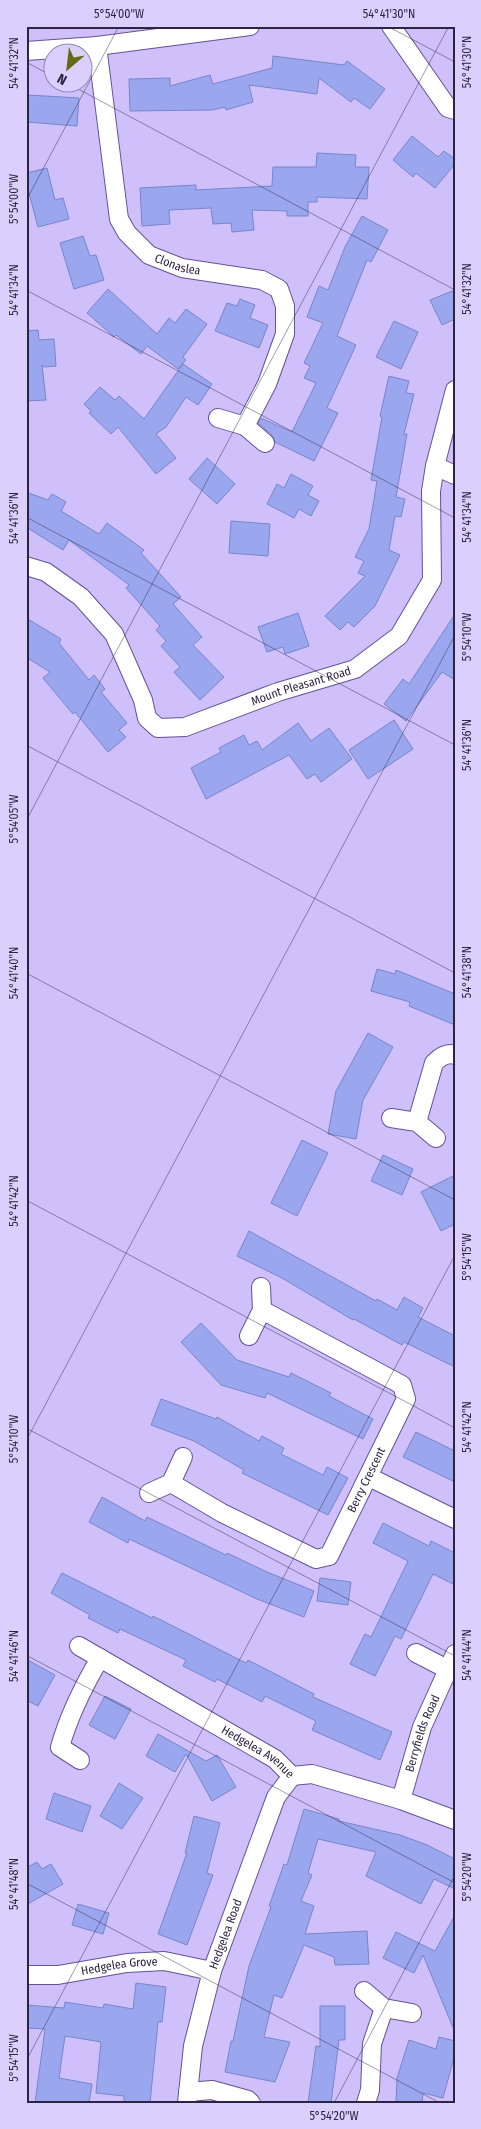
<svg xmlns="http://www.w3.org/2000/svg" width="481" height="2129" font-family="'Fira Sans Condensed',sans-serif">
	<rect width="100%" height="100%" fill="#cfc0fc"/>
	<path fill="#9aa7ef" stroke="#7984ca" d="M273,56L344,65L347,61L385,89L370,109L354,98L351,102L319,78L317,94L249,85L253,102L226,110L225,107L212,110L130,111L129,79L170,78V86L210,75L213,84L272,68Z
		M28,95L79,98L77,126L27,122Z
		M412,136L438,157L444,151L455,159V164L435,188L416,173L413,177L393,160Z
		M317,153L356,155L355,167H369L367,199L317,197V202H308V216H287V211L252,210L254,230L232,232L231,223L213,224L211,208L169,210L170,224L142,226L140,188L196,185V190L272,186L273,167H316Z
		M47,168L55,200L63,198L69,219L38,227L26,182V173Z
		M362,216L388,230L371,262L367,260L337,336L356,345L327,408L338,413L314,461L275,442L272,435L258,423L261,418L292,432L316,383L304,378L310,366L304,363L323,323L307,317L319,286L328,290L345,247Z
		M83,236L90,256L96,255L104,280L74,289L60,243Z
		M108,289L157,334L169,318L175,323L186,309L207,324L183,357L186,360L178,369L147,346L141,354L116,335L114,337L87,313Z
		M455,290V319L442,325L430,300Z
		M240,299L255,305L250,318L268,325L259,348L215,331L227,303L237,306Z
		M394,321L418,332L401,369L376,357Z
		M38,330L39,340L54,339L56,366L44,367L42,365L46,400L26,401V331Z
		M183,364L212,384L198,405L186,397L166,427L156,434L176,458L156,474L118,427L111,434L89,413L91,411L84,404L100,387L115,400L119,396L144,419Z
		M389,376L409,381L406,393L414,394L404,434H407L396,497L405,499L401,517L395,516L389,550L400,555L375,606L354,627L348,622L340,630L325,616L365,576L358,573L364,561L355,557L369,529L377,481L371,480L382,417L380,416Z
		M207,458L235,484L217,504L189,479Z
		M291,474L313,486L308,495L319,501L311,516L299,509L294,518L267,504L277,484L284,488Z
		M26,492L48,500L52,494L66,502L61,511L99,534L107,523L144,550L141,553L181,597L173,604L202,637L193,645L224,677L200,700L174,672L180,667L161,646L166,641L156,630L160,626L126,588L129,585L69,540L63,550L26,527Z
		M231,521L270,524L268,556L229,553Z
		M298,613L309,646L285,654L283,647L267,652L258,627Z
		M455,614V680L442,672L406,721L384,704L403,679L409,684Z
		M26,618L61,639L59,643L89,680L94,675L105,689L101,692L127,723L119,730L126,737L108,752L75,712L73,714L43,678L50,672L26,657Z
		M394,720L413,749L368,779L349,750Z
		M298,723L311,741L329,728L352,759L321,782L315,774L307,779L289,755L206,799L191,768L221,752L219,748L244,735L249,745L257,741L262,750Z
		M377,969L395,974L396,970L455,994V1025L409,1006L410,1002L371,991Z
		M368,1033L393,1047L363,1100L356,1139L328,1134L336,1091Z
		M302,1140L328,1153L297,1216L271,1203Z
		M383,1155L413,1169L402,1195L371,1181Z
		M455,1175V1224L441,1231L421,1192Z
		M249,1231L376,1301L377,1299L397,1310L404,1297L423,1308L418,1317L455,1336V1367L404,1342L402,1345L354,1319L353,1320L282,1278L237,1256Z
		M201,1323L237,1360L289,1377L291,1373L331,1393L329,1396L373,1419L363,1439L267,1393L265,1398L221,1385L181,1342Z
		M161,1399L216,1419L217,1417L259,1441L262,1436L284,1448L281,1454L323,1475L327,1467L348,1478L328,1515L242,1473L244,1470L194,1441L151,1425Z
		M416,1432L455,1451V1482L403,1457Z
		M102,1497L145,1521L147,1517L226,1555L227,1553L267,1572L314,1591L304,1617L257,1599L129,1539L128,1543L89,1522Z
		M383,1523L429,1546L431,1541L455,1553V1585L433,1574L401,1639L395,1636L375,1676L350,1664L365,1634L371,1637L408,1561L373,1543Z
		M62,1573L152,1618L153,1616L246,1663L248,1660L314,1694L313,1697L392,1732L380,1760L312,1730L316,1721L265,1696L262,1702L217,1679L215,1682L183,1666L186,1660L120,1629L118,1633L88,1618L90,1615L51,1593Z
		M320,1578L351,1582L348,1605L317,1601Z
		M26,1659L55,1675L38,1706L26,1700Z
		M105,1696L131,1709L115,1739L89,1725Z
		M158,1734L206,1761L217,1755L236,1787L212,1801L186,1754L175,1772L146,1756Z
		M119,1783L143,1798L122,1829L100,1816Z
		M54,1793L91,1806L82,1832L46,1819Z
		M304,1809L339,1819V1821L400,1835L427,1845L455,1859V1889L434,1879L421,1904L366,1876L376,1852L318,1839L308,1873L312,1875L301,1901L314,1906L305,1934L367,1931L369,1964L335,1965L334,1957L304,1945L282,1998L274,1995L264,2037L290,2042L275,2082L225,2072L231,2041H233L249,1966L271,1907L269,1906L284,1864L287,1865Z
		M194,1816L220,1823L207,1873L213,1875L187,1945L158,1934L187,1853H185Z
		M37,1862L42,1869L51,1864L63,1884L26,1905V1868Z
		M78,1904L109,1913L103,1934L72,1925Z
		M455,1915V2030H454L423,1955L414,1973L383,1958L396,1932L435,1951Z
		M136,1983L166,1987L162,2022H158L150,2103H124V2096L96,2093L101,2042L65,2036L59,2078L92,2084L89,2103H35L45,2029L26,2028V2005L64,2008L65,2002L103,2008L104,2004L133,2009Z
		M320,2006H345V2040H339L331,2103H308L316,2046L320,2047Z
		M439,2037L455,2041V2054L443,2098L423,2093L422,2103H396L397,2078L409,2040L436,2049Z"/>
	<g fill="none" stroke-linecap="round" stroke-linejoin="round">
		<g stroke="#655194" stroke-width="20">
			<g id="street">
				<path d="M391,26L448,108L455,110"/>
				<path id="s1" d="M97,46L119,219L127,233L149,255L182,268L262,280L279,289L285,306V334L267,384L245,426"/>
				<path d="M26,51L97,46L250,26"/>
				<path d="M218,418L245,426L265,443"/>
				<path d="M435,466L455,475"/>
				<path id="s2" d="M26,566L46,572L81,597L114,634L143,700L147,718L158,728L185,727L278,692L355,669L399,636L432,580L431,491L435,466L455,390"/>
				<path d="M391,1118L417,1122L436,1138"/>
				<path d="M417,1122L434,1063C439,1058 447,1052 455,1055"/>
				<path d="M249,1336L262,1310L261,1287"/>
				<path d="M369,1477L455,1519"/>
				<path id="s3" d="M171,1483L222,1513L316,1559L329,1556L406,1399L402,1385L262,1310"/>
				<path d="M149,1493L171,1483L183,1457"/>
				<path id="s4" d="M79,1646L275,1759L292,1776"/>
				<path d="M416,1653L447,1669"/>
				<path d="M80,1760L60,1747C69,1715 83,1687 100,1658"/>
				<path d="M292,1776L312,1774L401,1800L455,1820"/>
				<path id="s5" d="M401,1800L422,1727L455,1654"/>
				<path id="s6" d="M26,1975H58L127,1963L164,1961L212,1971"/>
				<path d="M364,1991L384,2008L412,2013"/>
				<path d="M188,2092L212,2090L248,2100L251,2103"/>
				<path id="s7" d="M187,2103L193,2046L212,1971L276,1797L292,1776"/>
				<path d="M366,2103L370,2090L372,2044L384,2008"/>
			</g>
		</g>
		<use href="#street" stroke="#fff" stroke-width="18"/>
	</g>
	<path fill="none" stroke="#2d2441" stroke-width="1" stroke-opacity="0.45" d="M387,26L455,62M26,62L52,76M65,82L455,290M26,201L119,26M26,290L455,518M26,517L455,745M26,745L455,973M26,821L449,26M26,973L455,1200M26,1200L455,1428M26,1428L455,1656M26,1441L455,635M26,1655L455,1883M26,1883L440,2103M26,2061L455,1255M334,2103L455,1875"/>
	<g text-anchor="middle" stroke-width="4.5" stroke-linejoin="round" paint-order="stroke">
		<g font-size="12" fill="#2d2441" stroke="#dacffd">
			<text dy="4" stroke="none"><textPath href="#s1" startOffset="252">Clonaslea</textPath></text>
			<text dy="4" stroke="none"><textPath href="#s2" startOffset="369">Mount Pleasant Road</textPath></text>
			<text dy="4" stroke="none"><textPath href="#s3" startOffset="262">Berry Crescent</textPath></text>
			<text dy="4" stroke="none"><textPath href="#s5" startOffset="70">Berryfields Road</textPath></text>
			<text dy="4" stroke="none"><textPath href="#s4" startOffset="208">Hedgelea Avenue</textPath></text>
			<text dy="4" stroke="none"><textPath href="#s7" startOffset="174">Hedgelea Road</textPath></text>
			<text dy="4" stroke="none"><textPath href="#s6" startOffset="94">Hedgelea Grove</textPath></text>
		</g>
	</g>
	<rect width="481" height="2129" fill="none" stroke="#dacffd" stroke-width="55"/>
	<g transform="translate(68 68) rotate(208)"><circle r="24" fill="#dacffd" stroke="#958bb2"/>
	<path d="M0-4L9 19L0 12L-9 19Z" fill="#626b12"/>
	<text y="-8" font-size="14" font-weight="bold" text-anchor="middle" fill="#2d2441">N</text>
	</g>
	<rect x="28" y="28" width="426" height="2074" fill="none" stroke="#2d2441" stroke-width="2"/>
	<g font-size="12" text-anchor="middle" fill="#2d2441">
		<text x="119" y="18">5°54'00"W</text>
		<text x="389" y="18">54°41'30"N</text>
		<text transform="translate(467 62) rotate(-90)" y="4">54°41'30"N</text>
		<text transform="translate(14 63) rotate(-90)" y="4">54°41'32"N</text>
		<text transform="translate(14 199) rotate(-90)" y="4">5°54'00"W</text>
		<text transform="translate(467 289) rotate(-90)" y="4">54°41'32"N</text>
		<text transform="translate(14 290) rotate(-90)" y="4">54°41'34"N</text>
		<text transform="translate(467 517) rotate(-90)" y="4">54°41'34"N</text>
		<text transform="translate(14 518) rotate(-90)" y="4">54°41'36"N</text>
		<text transform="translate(467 637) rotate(-90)" y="4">5°54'10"W</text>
		<text transform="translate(467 745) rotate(-90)" y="4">54°41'36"N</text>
		<text transform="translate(14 819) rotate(-90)" y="4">5°54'05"W</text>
		<text transform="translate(467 972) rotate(-90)" y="4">54°41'38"N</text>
		<text transform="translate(14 973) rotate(-90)" y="4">54°41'40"N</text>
		<text transform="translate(14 1201) rotate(-90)" y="4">54°41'42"N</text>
		<text transform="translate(467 1257) rotate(-90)" y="4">5°54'15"W</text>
		<text transform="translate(467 1427) rotate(-90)" y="4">54°41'42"N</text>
		<text transform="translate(14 1439) rotate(-90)" y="4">5°54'10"W</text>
		<text transform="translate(467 1655) rotate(-90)" y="4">54°41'44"N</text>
		<text transform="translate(14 1656) rotate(-90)" y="4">54°41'46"N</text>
		<text transform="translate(467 1877) rotate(-90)" y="4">5°54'20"W</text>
		<text transform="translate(14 1884) rotate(-90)" y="4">54°41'48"N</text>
		<text transform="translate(14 2058) rotate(-90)" y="4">5°54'15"W</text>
		<text x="334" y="2120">5°54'20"W</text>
	</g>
</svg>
